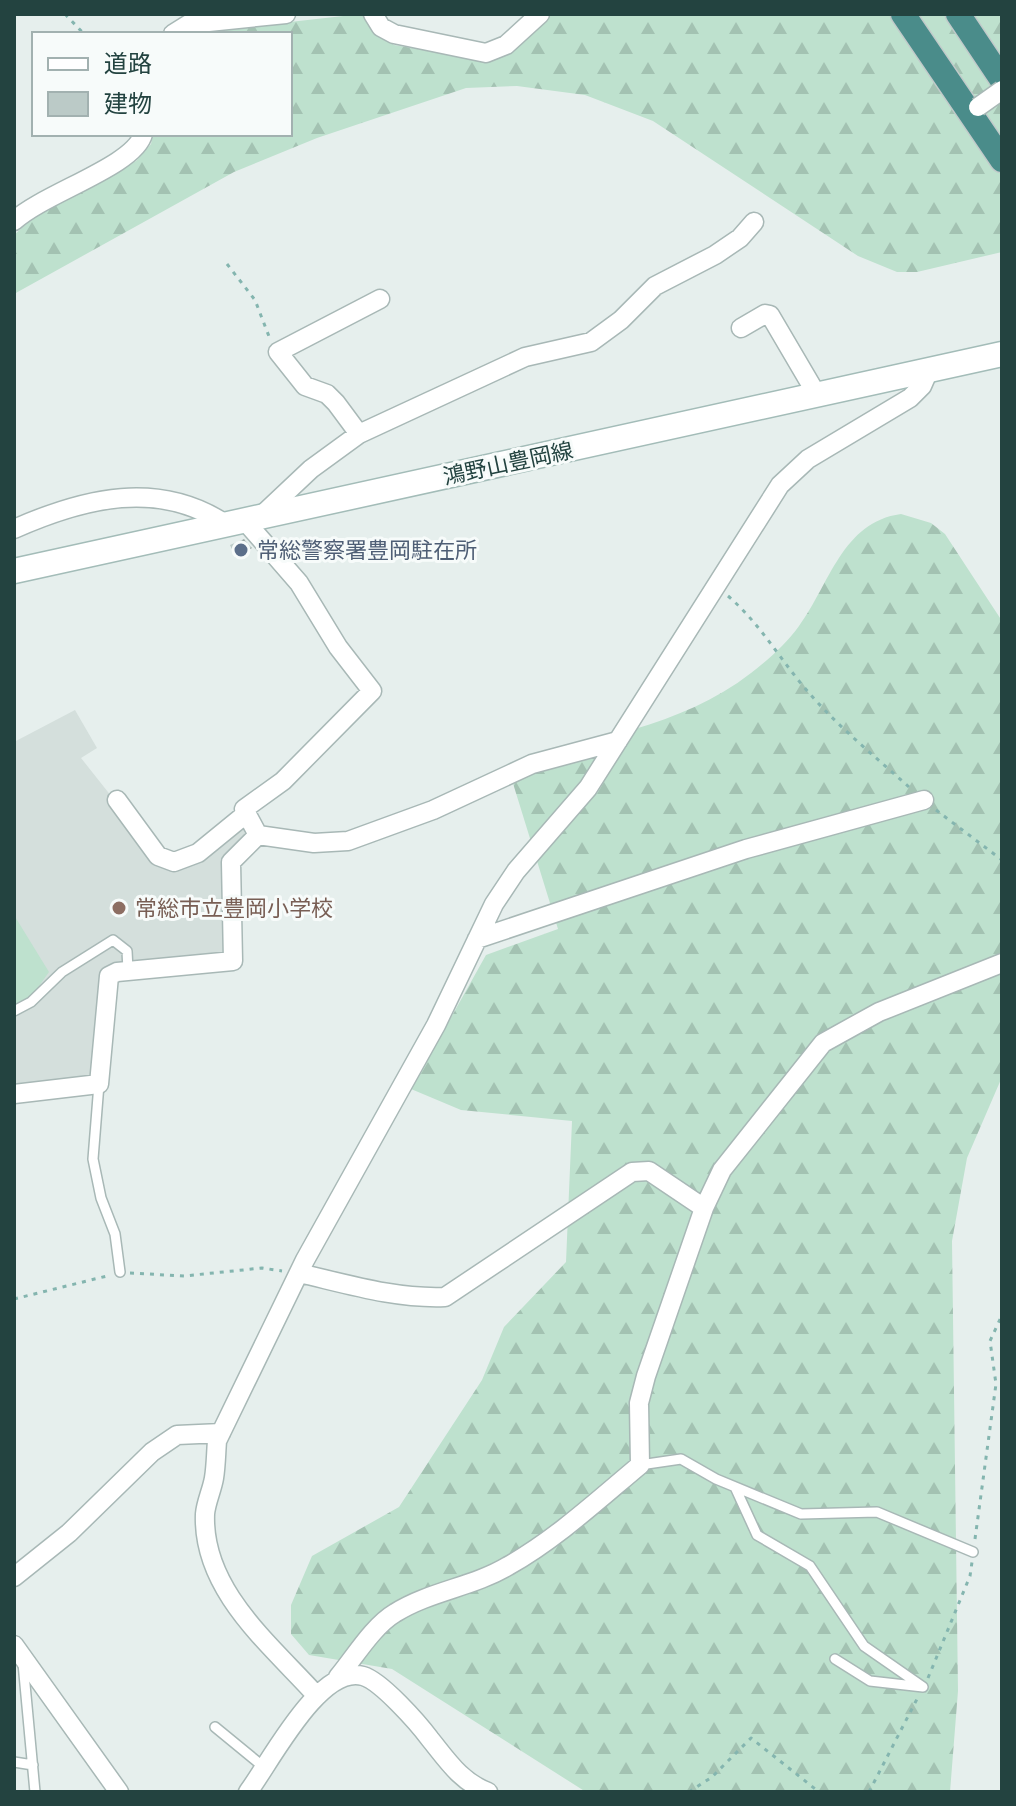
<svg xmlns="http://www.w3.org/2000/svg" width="1016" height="1806" font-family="Figtree,'Noto Sans JP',sans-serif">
	<defs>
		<pattern id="forest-firs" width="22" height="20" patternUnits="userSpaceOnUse" patternTransform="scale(2)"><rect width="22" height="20" fill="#bee1ce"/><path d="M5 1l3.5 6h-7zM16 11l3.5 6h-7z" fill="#a3c2b2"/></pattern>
		<pattern id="building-cross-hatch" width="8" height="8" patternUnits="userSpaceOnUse" patternTransform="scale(2)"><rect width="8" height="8" fill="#bbcac7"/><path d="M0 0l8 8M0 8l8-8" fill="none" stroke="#98a6a3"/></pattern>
	</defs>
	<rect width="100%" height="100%" fill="#e6efed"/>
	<path fill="#d4dfdc" d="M75,710L97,748L81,758L165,864L244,821L245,840L222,861L226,951L219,958L105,966L94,1079L14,1093V742Z"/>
	<path fill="url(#forest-firs)" d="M361,14L394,45L492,61L511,50L550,14H1002V252L917,272H897L858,256L653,121L585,95L517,86L466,88L317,138L234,172L14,294V235L33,218L136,161L151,144L153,134H290V34H184Z
		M901,514L931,523L945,534L1002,621V1077L967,1158L952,1241L958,1691L950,1792H586L392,1669L309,1655L291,1634V1605L312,1556L399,1507L482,1380L504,1327L566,1262L572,1121L461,1110L411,1089L486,955L558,929L507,764C591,737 679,729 751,673C767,661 787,643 799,626C830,584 842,522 901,514Z"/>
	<path fill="#bee1ce" d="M14,915L49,972L32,996L14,1005Z"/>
	<path fill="url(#building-cross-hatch)" d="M244,539L252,548L236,558L230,545Z"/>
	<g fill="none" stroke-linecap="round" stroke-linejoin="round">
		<g stroke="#a8b8b6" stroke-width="12">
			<path id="service" d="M14,1011L31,1002L62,972L113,940L127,951L128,970
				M99,1084L93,1159L101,1198L115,1234L120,1272
				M640,1465L681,1459L716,1479L801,1514L877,1512L973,1552
				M735,1487L757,1535L810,1566L864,1646L923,1687L870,1681L835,1659
				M23,1663L35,1792
				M215,1727L265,1768
				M14,1762L33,1765"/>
		</g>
		<g stroke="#a8b8b6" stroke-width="21">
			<path id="minor" d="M373,14L381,27L394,34L486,53L506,45L540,14
				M173,34L189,24L286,14
				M14,221C44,193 135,166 143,134
				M741,328L765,314L770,315L817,395
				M359,434L336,403L327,394L305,386L278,352L380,299
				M259,518L311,469L359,434L525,357L591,342L621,320L655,286L715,255L740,238L754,222
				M245,521L299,583L338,647L372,691L283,781L244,809L258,835
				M14,529C84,498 159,479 227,525
				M117,800L158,856L174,862L198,853L247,813
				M258,835L314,843L348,841L433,810L532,764L618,741
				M477,939L746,849L924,800
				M14,1094L99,1084L109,976L117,972L233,961L231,862L258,835
				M299,1273C347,1284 395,1299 445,1297L632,1172L649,1171L704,1208
				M14,1577L69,1533L152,1452L177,1435L221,1433
				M14,1645L119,1792
				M338,1677C354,1658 373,1626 395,1613C430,1591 473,1587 508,1566C556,1539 598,1500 640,1465L639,1403L646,1376L704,1208L722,1170L823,1043L879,1012L1002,963
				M316,1695C270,1644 202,1590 205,1514C206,1502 212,1490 214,1478C216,1466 216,1453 217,1441L305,1260L436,1025L494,904L516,871L588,788L780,485L808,459L910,398L922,386L929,370
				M248,1792C271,1761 320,1664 363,1676C381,1681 418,1723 430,1739C447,1760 461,1782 488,1792"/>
		</g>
		<g stroke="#a3bcb8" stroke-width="27">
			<path id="secondary" d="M14,571L1002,354"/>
		</g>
		<g stroke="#c1caca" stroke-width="27">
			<path id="trunk" d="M903,14L1002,160
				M958,14L1002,80"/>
		</g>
		<path stroke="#84b5af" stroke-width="3" stroke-dasharray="4 6" stroke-linecap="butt" d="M65,14L84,34
			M227,264L255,300L270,339
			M728,596C757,621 775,651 799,681C831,721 871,753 909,787
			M936,810L1002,860
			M130,1273L184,1276L262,1268L282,1271
			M14,1299L111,1275
			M975,1539L996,1384L990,1341L1002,1315
			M928,1678L970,1576L972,1562
			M689,1792L712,1777L751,1738L819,1792
			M869,1792L917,1699"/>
		<use href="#service" stroke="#fff" stroke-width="9"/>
		<use href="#minor" stroke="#fff" stroke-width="18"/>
		<use href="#secondary" stroke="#fff" stroke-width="24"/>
		<use href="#trunk" stroke="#4a8c8a" stroke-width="24"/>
		<g stroke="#a8b8b6" stroke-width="21" stroke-linecap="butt">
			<path id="minor-bridge" d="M978,107L1002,90"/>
		</g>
		<use href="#minor-bridge" stroke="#fff" stroke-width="18"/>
	</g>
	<circle fill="#5c6f8a" stroke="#f7fbfa" stroke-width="3" cx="241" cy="550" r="8"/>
	<circle fill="#8d6e63" stroke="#f7fbfa" stroke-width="3" cx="119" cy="908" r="8"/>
	<g text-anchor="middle" stroke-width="6" stroke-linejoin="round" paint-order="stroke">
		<g font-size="22" fill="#234340" stroke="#f7fbfa">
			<text transform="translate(508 463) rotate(-12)" y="8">鴻野山豊岡線</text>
		</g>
		<g font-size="22" fill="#4e5e75" stroke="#f7fbfa" text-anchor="start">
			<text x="257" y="558">常総警察署豊岡駐在所</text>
		</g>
		<g font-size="22" fill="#785e54" stroke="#f7fbfa" text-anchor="start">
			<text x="135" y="916">常総市立豊岡小学校</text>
		</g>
	</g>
	<rect width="1016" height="1806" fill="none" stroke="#234340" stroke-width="32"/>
	<rect x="32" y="32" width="260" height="104" fill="#f7fbfa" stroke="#a2b1b0" stroke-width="2"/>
	<rect x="48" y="58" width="40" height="12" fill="#ffffff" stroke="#a2b1b0" stroke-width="2"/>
	<text x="104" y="72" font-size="24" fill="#234340">道路</text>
	<rect x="48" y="92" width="40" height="24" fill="#bbcac7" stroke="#a2b1b0" stroke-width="2"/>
	<text x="104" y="112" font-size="24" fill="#234340">建物</text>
</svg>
